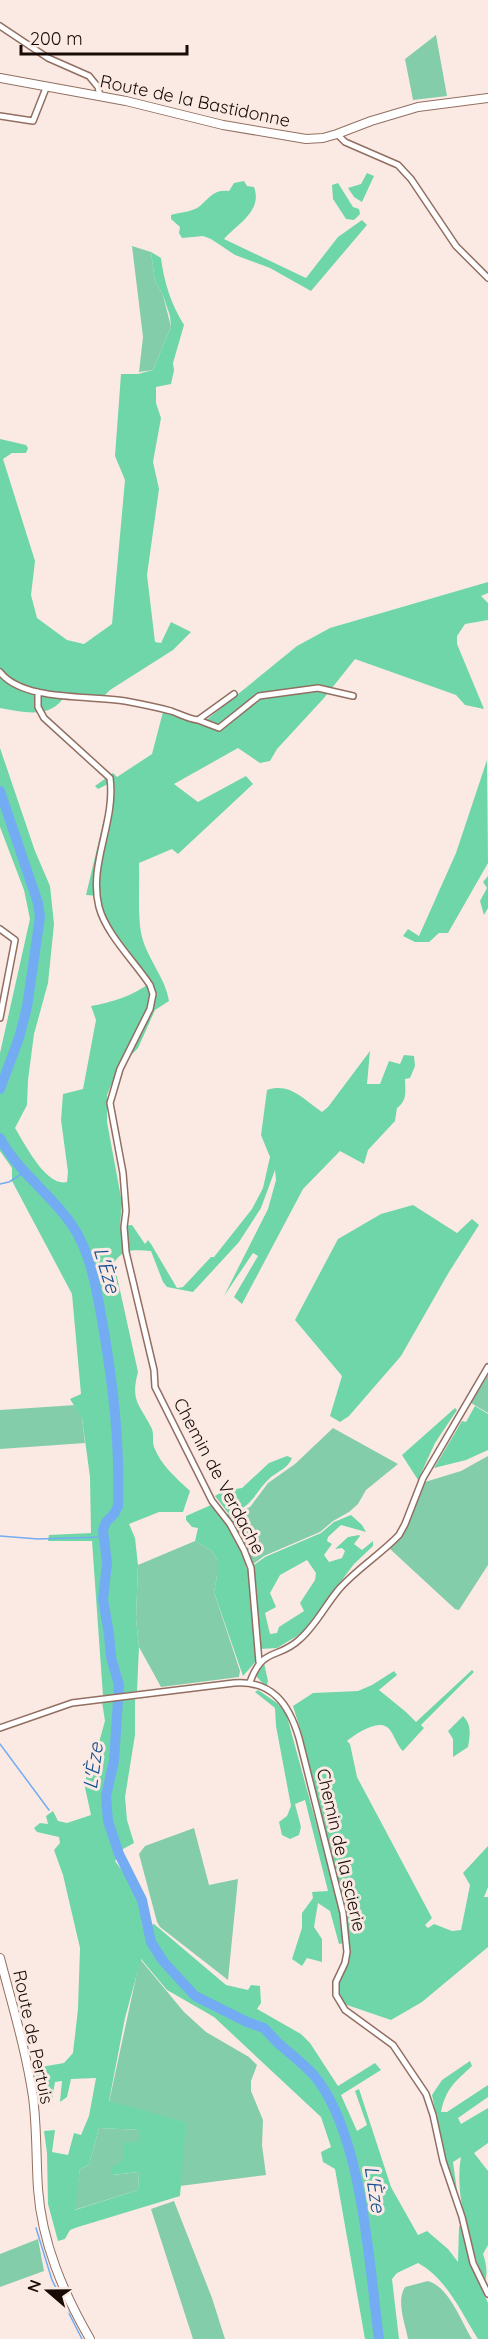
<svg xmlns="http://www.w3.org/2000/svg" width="488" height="2339" font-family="Quicksand,sans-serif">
	<rect width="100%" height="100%" fill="#fbeae4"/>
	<path fill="#83cdab" d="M436,35L447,96L413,100L405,59Z
		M132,246L151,252L155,281L163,295L171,327L153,370L139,372L143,337Z
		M488,1375V1413L471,1403Z
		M76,1405L82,1418L85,1443L0,1449V1410Z
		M333,1428L398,1464L366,1490L358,1504L349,1512L333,1521L320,1532L264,1556L252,1565L227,1514L237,1513L250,1507L268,1483L295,1464Z
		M488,1456V1565L459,1610L455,1609L390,1549C407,1528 416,1507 425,1482L461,1471Z
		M195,1541L212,1551L217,1560V1576L214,1592L240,1671L239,1677L161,1687L139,1647L136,1619L138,1565Z
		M194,1828L209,1885L238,1879L228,1980L160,1927L157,1922L139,1854L145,1846Z
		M140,1959L184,2012L206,2032L249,2057L257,2065L251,2081V2091L263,2120L262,2145L266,2175L180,2186L185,2122L109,2102Z
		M99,2128L140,2130L141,2142L113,2175L139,2172L138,2190L74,2210L80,2169L89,2165Z
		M174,2201L212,2298L225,2339H193L151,2209Z
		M38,2239L44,2271L0,2287V2254Z
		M428,2281C449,2287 461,2321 472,2339H408C405,2323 396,2301 405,2287Z"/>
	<path fill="#6ed6a9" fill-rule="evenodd" d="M367,173L374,176L362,202L354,197L348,188L361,184Z
		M244,181L247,186L254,187C263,211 237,224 224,239L306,278L338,237L362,220L367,225L311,291L270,268L235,255L211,239L203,236L182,238L179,233L180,227L171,219V215C180,212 193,212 200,206C210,197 214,189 229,191L234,183Z
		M338,183L353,207L359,209L360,214L354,220L346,219L333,199L332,185Z
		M151,252L161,258C164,282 171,304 184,325L173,363L174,370L171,384L156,387V403L161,418L153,462L159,489L147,575L155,642L161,643L171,622L191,632L173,650L110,690L104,696L65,695C52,720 23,712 0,708V439L26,445L28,448L26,453H12L3,459L35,561L31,595L37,618L67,640L84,644L112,624L125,480L115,456L121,374H138L153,370L171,327L170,316L163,295L155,281Z
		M488,582V593L481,596L488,603V620L465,624L457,636V644L484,709L465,705L456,695L355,659L324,698L277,749L270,761L260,763L238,748L174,784L198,802L246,776L253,784L178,854L172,849L139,863C140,885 137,916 142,937C148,960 166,979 169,1001L155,1010L138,1048L117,1070L107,1095V1122L122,1203L120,1226L132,1225L145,1244L148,1240L151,1244L177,1288L183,1287L211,1257H214L252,1209L263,1188L270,1157L261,1135L267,1090C290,1082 304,1100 322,1112L328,1107L370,1051L367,1084H380L389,1061L400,1064L404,1055L414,1056L415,1066L410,1078L405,1079C405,1090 408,1100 397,1108L395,1121L368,1150L364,1164L340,1151L303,1189L242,1304L234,1297L258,1256L253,1253L224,1296L268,1209L276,1180L275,1170L261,1208L239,1242L193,1292L167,1287L163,1282L151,1251C135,1250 123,1248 114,1263L138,1372C130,1402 140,1404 152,1429C154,1435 152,1441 154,1447C161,1465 176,1478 190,1491L183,1512H159L129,1524L135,1538L138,1565L136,1619L139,1647L137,1691L103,1696L92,1541H48L49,1535L91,1533L90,1477L82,1418L70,1399L81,1394L72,1294L12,1181V1168L0,1151V1053L30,919L24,890L0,827V748L35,851L50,886L54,924L48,983L34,1034L28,1080L27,1105L15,1128C25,1144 46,1187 67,1182L68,1172L61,1120L63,1094L83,1089L96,1020L91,1006C113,1002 133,996 151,982C131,955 106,929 99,896L86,895L110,794L108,784L98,789L95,786L113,773L117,777L152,754L163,712L190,721H205L297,646L330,628Z
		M487,760L488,863L448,933H439L429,942H415L403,936L408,929L419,936L456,853Z
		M488,876V908L484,915L480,901L487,888L483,882Z
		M413,1205L457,1233L472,1219L479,1225L449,1272L401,1356L349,1416L340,1422L330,1416L342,1376L295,1320L338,1239L381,1214Z
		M475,1406L488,1414V1450L466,1460L434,1468L462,1421L466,1422Z
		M455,1408L457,1410L435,1443L418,1480L402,1455Z
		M287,1456L292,1458C287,1469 280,1470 271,1477C255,1491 252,1510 228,1513L215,1496L223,1491L242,1488L269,1463Z
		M211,1505C229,1525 242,1544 247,1570L265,1557L321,1533L334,1522L351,1515L362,1525L366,1532L341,1525L328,1537L327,1541L332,1544L324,1555L329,1562L342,1558L345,1551L342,1548L335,1549L348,1537L359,1535L360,1536L354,1544L362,1550L373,1541V1546L354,1564L302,1633L277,1648L260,1649L258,1659L243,1676L214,1592L217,1576V1560L212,1551L195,1541L198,1528L192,1527L186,1520V1516ZM307,1560L316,1573L315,1580L300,1603L304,1611L279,1627L277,1633L270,1634L265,1613L276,1607L270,1593L280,1575Z
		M264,1663L268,1681L267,1685H264L256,1676V1671Z
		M472,1670L474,1672L421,1725L424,1728L403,1751C398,1747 395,1737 390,1730C381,1717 357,1733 347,1741L350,1744L357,1777L432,1918L425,1925L428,1928L434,1924L452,1931L461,1930L470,1885L463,1873L488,1846V1887L484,1897H488V1947L422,2002L391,2020L344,2004C333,1983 341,1983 348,1964C352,1954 349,1941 348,1930L302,1735L293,1706L313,1693L358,1691L372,1685L394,1671L397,1675L379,1690L406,1712L416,1722Z
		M258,1690L277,1703L286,1713L341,1914L344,1943L339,1944L330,1911L318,1903L314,1927L322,1939V1962L307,1958L302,1966L292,1959L302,1928V1913L313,1898L312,1892L328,1891L305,1800L295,1804L301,1827L299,1835L290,1839L282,1835L279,1822L287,1816L291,1806L276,1726L275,1708L255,1692Z
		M135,1699V1735L125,1797L127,1820L134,1843L123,1849L115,1861L136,1890L143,1928L154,1924L226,1985L248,1990L251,1985L260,1986L261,2003L257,2009L301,2034L310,2043L338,2086L375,2063L381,2070L341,2095L357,2131L367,2125L355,2091L359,2089L391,2187L418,2235L427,2231L448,2249L458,2262L459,2226L463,2227L468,2257L488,2303V2339H478C461,2312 447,2279 418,2263L397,2273L392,2279L399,2339H365L335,2169L323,2162L321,2152L331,2147L321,2117L214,2017L167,1990L141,1959L125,2018L109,2101L186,2122L180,2196L78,2227L70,2230L65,2239L58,2241L48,2204L47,2153L44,2131L55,2130L52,2152L68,2155L74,2133L81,2135L89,2116L96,2078L71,2079L67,2097L60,2102L62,2081L55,2082L51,2105H42L35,2068L64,2063L73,2053L78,2009L80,1948L63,1875L54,1850L60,1843L59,1837L37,1832L34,1828L40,1823L48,1824L46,1816L53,1811L58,1821L67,1823L91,1815L84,1783L96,1753L105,1721L102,1702ZM99,2128L140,2130V2141L124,2143L123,2160L112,2167V2175L139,2172L138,2190L75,2210L80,2169L89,2165Z
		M463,1716C472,1725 470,1735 468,1747L453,1757V1739L448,1731Z
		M470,2061L472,2066C455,2082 446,2088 441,2112H447L488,2085V2097L458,2118L461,2124L488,2108V2143L474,2153L488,2171V2245L483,2254C486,2262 488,2273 485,2281C470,2247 454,2194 461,2157L453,2162L457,2191L455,2192L446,2162L432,2095L442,2080Z"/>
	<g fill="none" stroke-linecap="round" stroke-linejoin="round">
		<path stroke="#73acf2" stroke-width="1.5" d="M0,1184L9,1182L25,1172
			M0,1536L38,1539L104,1537
			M0,1744L49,1810
			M36,2228L52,2280L82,2339"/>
		<path stroke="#73acf2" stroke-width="10" d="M0,791L38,903L40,917L27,1007L19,1038L0,1089
			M0,1138C18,1172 51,1194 72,1225C91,1253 96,1288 102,1320C113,1383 120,1442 118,1506L114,1514L106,1522L103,1530L107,1563L103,1599L109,1634L111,1657L119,1685L114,1761L106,1796L108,1821L119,1854L142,1900L151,1942L163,1961L195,1996L247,2022L264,2028L277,2042C290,2054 306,2065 317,2079C363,2140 369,2264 379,2339"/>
		<g stroke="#926f61" stroke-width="8">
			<path id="street" d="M0,26L48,58L89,76L98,87L100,96
				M0,116L33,121L46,88
				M337,134L345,142L398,165L411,179L456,246L488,278
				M0,672C23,702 92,695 125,701C141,704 156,707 171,711C180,714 189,719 198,720L234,694
				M38,692V707L44,718L110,778C116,822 88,864 99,907C106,934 135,962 150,985L153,994L150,1009L120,1069L110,1103L123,1173L126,1211L124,1227L126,1252L154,1370L155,1387L212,1501L230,1524L244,1550L251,1568L259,1662
				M198,720L219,728L259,696L318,688L353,696
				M0,929L15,940L0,1018
				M250,1682C263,1646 278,1660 300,1639C316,1625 326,1604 340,1588C358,1568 381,1554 399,1535L405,1524L423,1478L488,1367
				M0,1728L72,1703L234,1683C272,1680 289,1704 299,1738L343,1913L347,1952L345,1963L336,1982V1995L345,2010L393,2045L426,2094L433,2115L443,2161L462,2217L473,2263L488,2294"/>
		</g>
		<g stroke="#926f61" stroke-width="10">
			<path id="secondary" d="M0,78L126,101L223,125L306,139L323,138L337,134L371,121L418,107L488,98
				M0,1958C12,2004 26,2050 33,2097C37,2127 36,2158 38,2189C42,2243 63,2292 90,2339"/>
		</g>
		<use href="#street" stroke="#fff" stroke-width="5"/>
		<use href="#secondary" stroke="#fff" stroke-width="8"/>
	</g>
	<g text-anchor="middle" stroke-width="6" stroke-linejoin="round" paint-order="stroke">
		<g font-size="18" fill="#180b06" stroke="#fbeae4">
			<text transform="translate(195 101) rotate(12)" y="6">Route de la Bastidonne</text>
			<text transform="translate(219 1476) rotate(62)" y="6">Chemin de Verdache</text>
			<text transform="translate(341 1850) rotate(77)" y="6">Chemin de la scierie</text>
			<text transform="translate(33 2037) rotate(78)" y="6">Route de Pertuis</text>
		</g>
		<g font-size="20" font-style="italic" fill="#195190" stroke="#fbeae4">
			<text transform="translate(107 1270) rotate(73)" y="7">L'Èze</text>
			<text transform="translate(93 1766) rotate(-82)" y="7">L'Èze</text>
			<text transform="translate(375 2189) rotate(81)" y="7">L'Èze</text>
		</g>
	</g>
	<g transform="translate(48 2291) rotate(290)" stroke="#fbeae4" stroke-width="4.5" paint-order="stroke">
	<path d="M0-4.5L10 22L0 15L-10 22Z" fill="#180b06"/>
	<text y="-9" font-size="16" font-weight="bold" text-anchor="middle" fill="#180b06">N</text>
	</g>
	<path d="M21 45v9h166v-9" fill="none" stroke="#180b06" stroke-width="3"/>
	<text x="30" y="45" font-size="18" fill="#180b06" stroke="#fbeae4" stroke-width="4.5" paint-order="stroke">200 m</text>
</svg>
